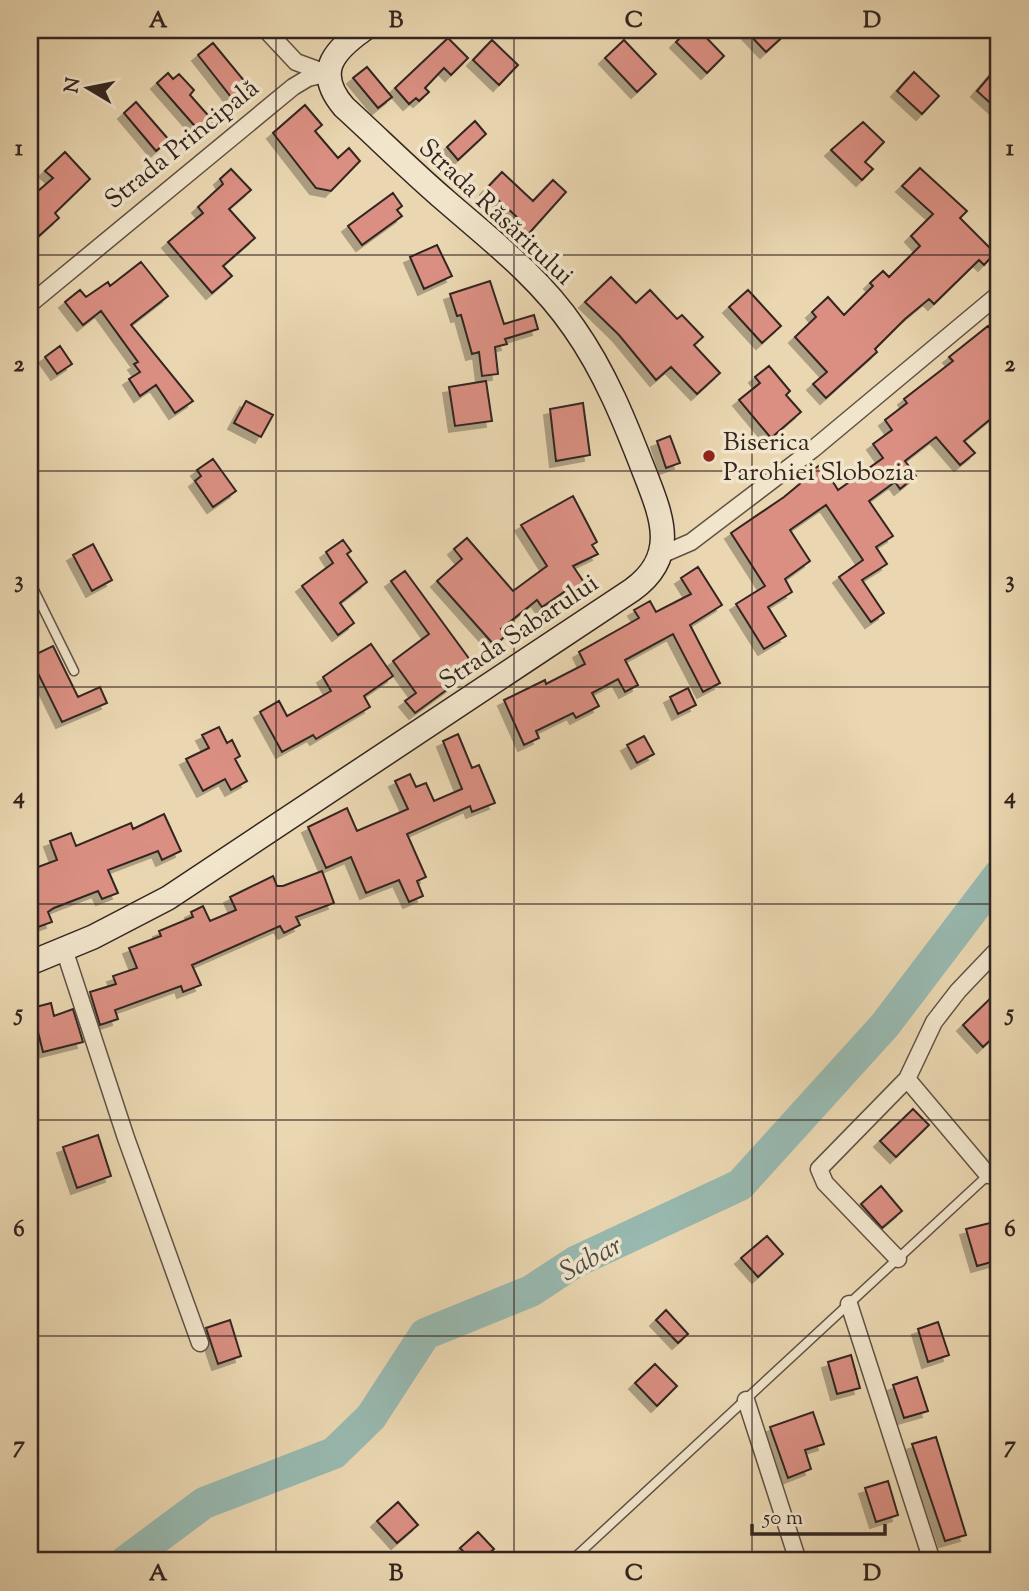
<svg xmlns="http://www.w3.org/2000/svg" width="1029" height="1591" font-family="'Sorts Mill Goudy',serif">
	<defs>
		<filter id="shadow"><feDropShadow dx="-6" dy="6" stdDeviation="0" flood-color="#0004"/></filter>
	</defs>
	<rect width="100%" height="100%" fill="#ead7b1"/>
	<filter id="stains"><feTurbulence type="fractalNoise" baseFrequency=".00286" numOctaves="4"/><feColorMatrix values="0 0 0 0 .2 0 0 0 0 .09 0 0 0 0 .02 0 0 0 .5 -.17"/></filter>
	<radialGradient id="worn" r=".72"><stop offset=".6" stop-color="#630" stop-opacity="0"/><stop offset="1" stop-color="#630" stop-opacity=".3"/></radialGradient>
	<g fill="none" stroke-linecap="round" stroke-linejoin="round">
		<path stroke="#98b9b0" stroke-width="32" d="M126,1561L204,1503L334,1453L371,1417L425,1334L531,1291L575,1262L740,1185L885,1025L999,875"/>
	</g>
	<path fill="#da8f82" stroke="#332520" stroke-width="2" filter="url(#shadow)" d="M688,30H699L724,56L707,73L676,42Z
		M745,30H790L766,52Z
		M448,38L468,58L451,75L444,68L425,88L429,92L419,101L416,98L409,104L395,88Z
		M492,40L518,65L499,85L473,60Z
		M624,40L656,74L637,92L605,58Z
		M213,43L246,83L242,86L247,92L235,102L198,55Z
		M999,65V111L977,91Z
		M367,67L392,97L378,108L353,78Z
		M914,72L939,96L922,114L897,91Z
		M168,73L173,79L179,74L194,90L190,95L213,121L200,132L157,83Z
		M136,102L169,140L156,151L124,113Z
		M305,105L322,125L315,131L338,158L349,148L360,161L331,191L316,188L273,133Z
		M475,121L486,134L458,160L447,147Z
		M863,122L884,142L865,162L873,169L862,180L831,150Z
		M65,152L90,179L55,213L59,218L39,236L30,225V198L53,178L45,171Z
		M920,168L967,211L960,218L995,253L984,265L979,260L934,304L929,299L905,319L875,349L877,352L826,398L813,384L827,372L795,337L816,317L812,312L828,297L844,315L873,286L870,283L883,271L889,277L920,246L911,236L933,214L902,186Z
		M231,169L251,190L229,209L255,238L223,266L232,276L212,293L168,242L203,213L198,207L223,184L220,179Z
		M502,172L533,201L553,180L566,192L524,239L510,227L518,218L486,189Z
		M393,193L402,206L397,210L402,216L362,245L348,226Z
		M437,245L452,276L424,289L410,257Z
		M141,262L168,296L131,325L193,401L175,413L156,385L140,396L129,379L140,372L134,364L138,362L101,311L83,325L65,302L80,290L86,297L108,282L110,286Z
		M611,277L636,303L650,290L677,319L682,315L703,337L694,345L720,373L697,394L671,367L656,380L619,335L585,302Z
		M490,281L504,324L534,315L538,329L505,339L507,344L495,347L498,374L482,376L479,352L472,354L461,315L457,316L450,294Z
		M748,290L781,326L762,343L729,307Z
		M988,326L999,339V412L964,441L975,453L960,465L936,437L905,461L916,476L900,489L895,482L869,501L893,536L876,547L887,564L862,580L884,613L871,622L839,577L863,560L826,505L790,530L810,561L785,579L792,592L768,607L786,636L764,649L736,604L765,586L731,533L784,497L808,477L806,474L822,464L838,490L883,458L873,444L892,430L885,420L907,403L904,399L953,361L949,357Z
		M60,346L72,364L57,374L45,357Z
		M769,366L790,391L786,395L801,412L771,438L739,400L760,383L755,377Z
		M486,381L492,421L455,426L449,387Z
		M246,401L273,415L261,437L234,423Z
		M583,403L590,455L556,461L550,409Z
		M670,436L680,463L666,468L657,441Z
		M213,459L236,491L213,507L195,481L201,476L197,470Z
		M573,496L597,542L592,545L598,554L573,566L585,584L566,596L564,592L542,607L537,600L501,629L506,635L495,646L437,581L462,559L454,549L467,538L513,591L547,566L521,525Z
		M343,540L351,551L347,554L367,582L340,603L354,623L338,635L302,586L333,563L326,552Z
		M93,544L112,580L92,591L73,555Z
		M698,567L722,605L690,625L720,683L703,692L673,634L625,660L638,685L625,692L618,679L592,693L599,706L576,718L573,713L536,731L539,738L524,745L504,700L545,680L546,684L585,664L579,652L639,618L634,610L650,601L656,612L691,594L681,578Z
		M405,571L473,664L452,679L456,683L415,713L405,701L416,693L393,661L429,634L391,581Z
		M371,644L393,676L364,696L370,707L316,739L313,735L282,752L260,712L279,701L287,716L331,691L323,677Z
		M53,646L78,697L100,687L107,703L62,722L30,657Z
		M688,688L696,705L678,714L670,697Z
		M219,727L227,743L232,740L240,756L235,759L247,781L231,790L225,779L203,791L186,759L209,748L202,735Z
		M458,734L472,768L479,765L495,803L472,812L470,806L407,834L426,877L417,881L423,896L409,902L399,880L366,893L351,857L326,868L308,827L347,808L357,831L408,809L395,781L410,774L416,787L426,783L434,801L462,789L443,741Z
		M644,736L654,754L637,763L627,745Z
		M164,814L181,851L162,860L158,851L108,870L118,893L102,899L98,891L54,908L48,912L52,922L38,927L30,905V870L57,860L50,841L71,833L76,846L131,823L133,829Z
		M322,871L334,903L296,917L300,925L284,933L280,926L192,965L201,985L183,992L181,986L115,1010L118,1019L100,1025L90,992L116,984L113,976L137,968L129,948L161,936L159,931L193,917L191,912L203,906L210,921L236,910L230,897L273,876L277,886H283Z
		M999,990V1032L983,1047L963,1025Z
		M51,1003L54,1016L73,1009L83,1042L43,1052L32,1008Z
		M913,1109L929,1125L896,1157L880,1141Z
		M98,1135L111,1176L77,1188L63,1147Z
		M881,1186L902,1211L882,1228L861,1204Z
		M994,1222L999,1242V1260L977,1266L966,1229Z
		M767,1236L783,1254L758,1277L741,1258Z
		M666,1310L688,1334L678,1343L656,1320Z
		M230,1320L241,1356L218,1364L206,1328Z
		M938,1322L949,1355L928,1362L918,1329Z
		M851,1355L860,1388L837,1394L828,1362Z
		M655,1364L677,1386L657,1406L635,1383Z
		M917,1377L928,1411L904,1418L893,1385Z
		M813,1412L824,1444L805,1450L811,1469L788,1478L770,1427Z
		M936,1437L966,1535L945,1541L912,1444Z
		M888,1481L898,1515L876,1522L865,1488Z
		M398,1502L418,1525L397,1543L377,1521Z
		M478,1532L494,1549L481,1561H472L460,1548Z"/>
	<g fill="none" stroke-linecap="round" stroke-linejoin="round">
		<g stroke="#615244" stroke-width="11">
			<path id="service" d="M30,582L74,671
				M571,1561L999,1165"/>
		</g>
		<g stroke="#615244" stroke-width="19">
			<path id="minor" d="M266,30L296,62L326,73
				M30,304L293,87L308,78L329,73
				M661,555L691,542L812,450L999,294
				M64,949L126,1138L200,1343
				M907,1079L988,1175
				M898,1259L825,1183L819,1169L907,1079L934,1022L958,991L999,948
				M849,1304L932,1561
				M746,1400L798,1561"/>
		</g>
		<g stroke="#332520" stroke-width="26">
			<path id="secondary" d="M30,963L93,937L168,898L632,590C679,556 662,517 644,471C625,422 605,372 574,328C539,277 492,241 446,201C411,171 378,138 344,107C315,73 332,52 363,30"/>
		</g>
		<use href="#service" stroke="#f1e5cc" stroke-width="8"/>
		<use href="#minor" stroke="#f1e5cc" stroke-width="16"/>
		<use href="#secondary" stroke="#f1e5cc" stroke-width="23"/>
	</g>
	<path fill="none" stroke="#332520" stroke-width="2" stroke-opacity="0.55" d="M276,30V1561M514,30V1561M752,30V1561M30,255H999M30,471H999M30,687H999M30,904H999M30,1120H999M30,1336H999"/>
	<circle fill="#8f2418" stroke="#f1e5cc" stroke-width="2.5" cx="709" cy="456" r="7"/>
	<g text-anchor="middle" stroke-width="7" stroke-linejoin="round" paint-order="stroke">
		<g font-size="26" fill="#332520" stroke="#f1e5cc">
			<text transform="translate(181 143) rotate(-39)" y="9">Strada Principală</text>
			<text transform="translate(497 211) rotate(43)" y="9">Strada Răsăritului</text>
			<text transform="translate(518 631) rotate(-34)" y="9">Strada Sabarului</text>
		</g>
		<g font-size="26" fill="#332520" stroke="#f1e5cc" text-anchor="start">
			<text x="723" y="450">Biserica<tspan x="723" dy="30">Parohiei Slobozia</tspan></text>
		</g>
		<g font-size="28" font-style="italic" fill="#4c4a44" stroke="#f1e5cc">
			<text transform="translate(590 1257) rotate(-28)" y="10">Sabar</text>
		</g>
	</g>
	<rect width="1029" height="1591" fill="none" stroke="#ead7b1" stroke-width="77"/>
	<g transform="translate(88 88) rotate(280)" stroke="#f1e5cc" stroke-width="5" paint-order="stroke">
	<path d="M0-5L12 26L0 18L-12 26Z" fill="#332520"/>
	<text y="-10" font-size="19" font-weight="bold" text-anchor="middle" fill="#332520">N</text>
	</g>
	<path d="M752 1524v10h133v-10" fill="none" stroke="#332520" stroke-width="3.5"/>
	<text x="763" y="1524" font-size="21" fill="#332520" stroke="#f1e5cc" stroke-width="5" paint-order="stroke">50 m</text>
	<rect x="38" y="38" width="952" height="1514" fill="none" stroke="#332520" stroke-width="2.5"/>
	<g font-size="23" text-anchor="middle" font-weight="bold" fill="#332520">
		<text x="158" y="27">A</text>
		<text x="396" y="27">B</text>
		<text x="634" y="27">C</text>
		<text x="872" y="27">D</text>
		<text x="19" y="155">1</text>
		<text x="1010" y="155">1</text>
		<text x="19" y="371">2</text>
		<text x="1010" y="371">2</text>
		<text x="19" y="587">3</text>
		<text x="1010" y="587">3</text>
		<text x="19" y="803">4</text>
		<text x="1010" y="803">4</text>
		<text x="19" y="1020">5</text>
		<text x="1010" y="1020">5</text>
		<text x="19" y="1236">6</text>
		<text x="1010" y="1236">6</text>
		<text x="19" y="1452">7</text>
		<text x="1010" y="1452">7</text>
		<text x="158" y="1580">A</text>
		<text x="396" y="1580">B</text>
		<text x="634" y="1580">C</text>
		<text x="872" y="1580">D</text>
	</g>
	<rect width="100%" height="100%" filter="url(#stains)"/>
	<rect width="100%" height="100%" fill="url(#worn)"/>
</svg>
